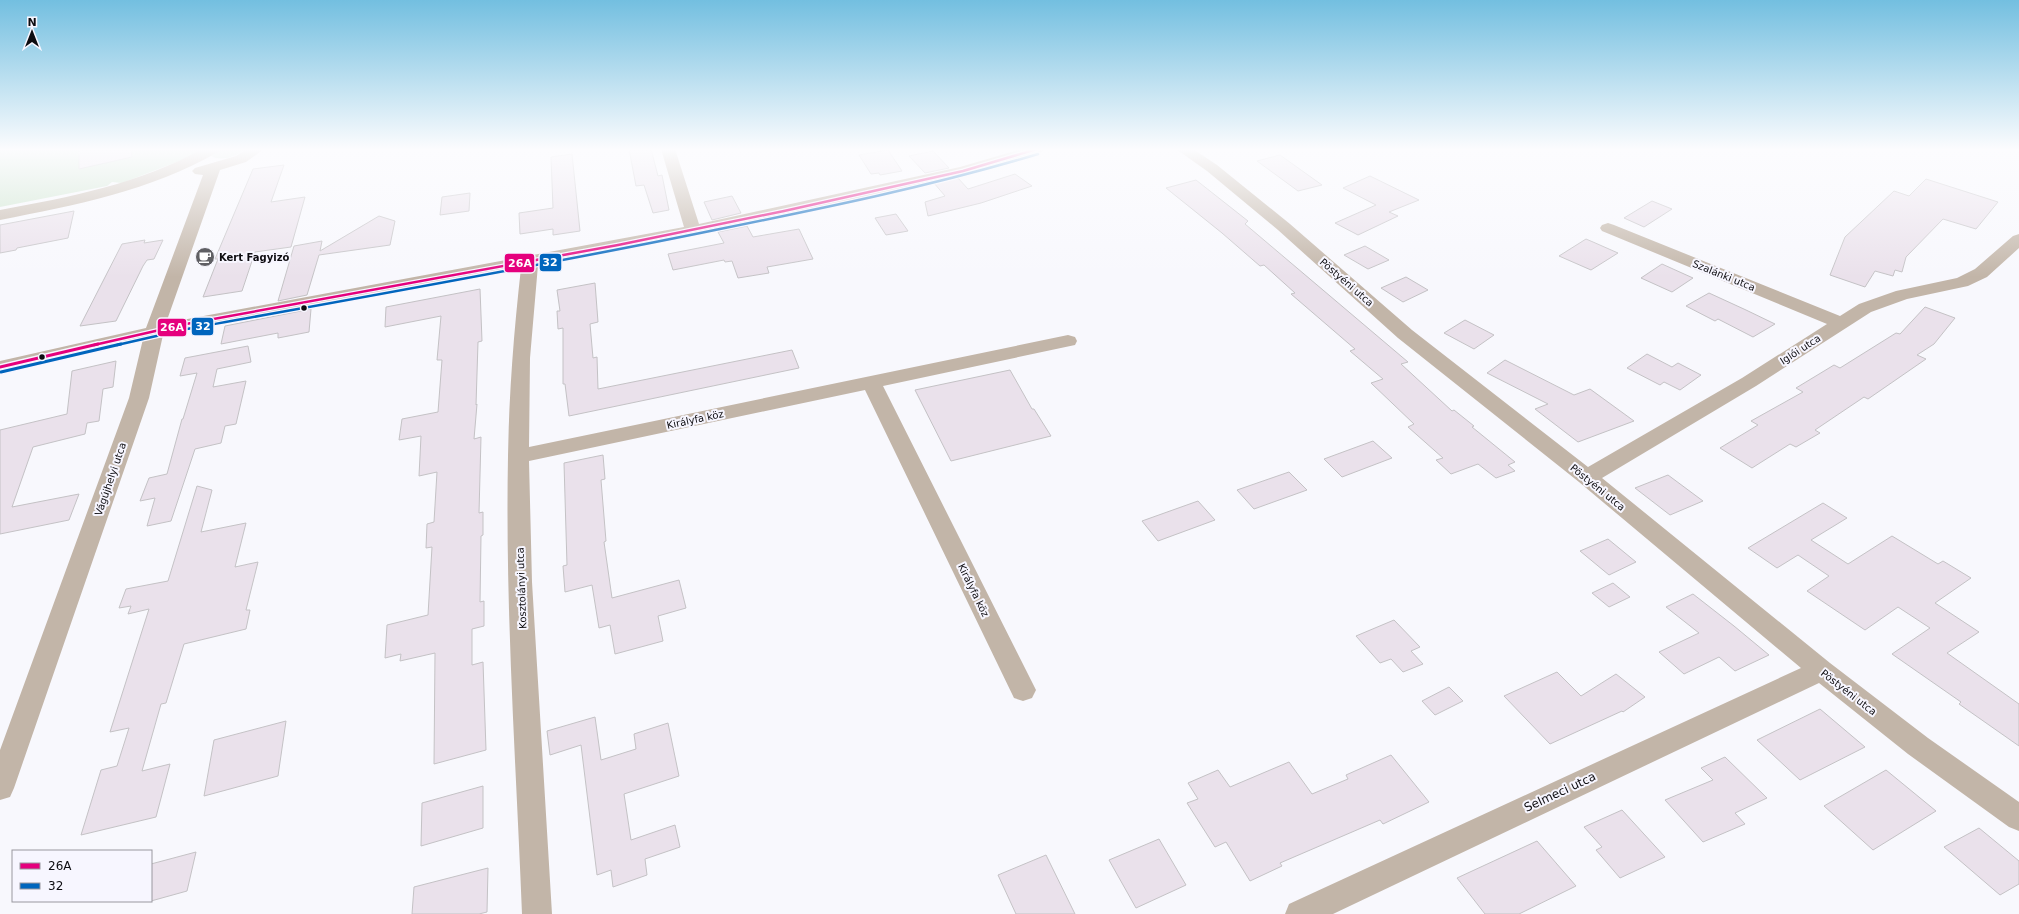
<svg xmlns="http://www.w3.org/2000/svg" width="2019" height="914" font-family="'DejaVu Sans',sans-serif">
	<rect width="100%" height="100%" fill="#f8f8fd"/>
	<path fill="#cbe4cc" d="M0,149H203L182,160L122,183L112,182L107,186L0,207Z
		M219,149H246C237,156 222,162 211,156Z"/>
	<path fill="#eae1eb" stroke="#c4c2c5" d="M79,149H131L132,157L79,169Z
		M629,149H651L658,176L662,175L669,210L653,213L644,185L636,186Z
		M888,150L902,171L880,175L879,173L871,174L859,155Z
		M933,151L949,168L925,173L909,156Z
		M572,154L580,231L553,235V229L520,234L519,213L553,208L551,157Z
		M1280,155L1322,185L1298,191L1257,161Z
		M284,165L271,202L305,197L291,247L255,252L242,291L203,297L218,259H215L253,169Z
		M1015,174L1032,186L981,203L928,216L925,202L945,196L934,183L957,177L968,189Z
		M1370,176L1419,200L1389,212L1398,216L1358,235L1335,223L1376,205L1343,188Z
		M1926,179L1998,202L1976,229L1943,219L1906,257L1902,272L1895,270L1893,276L1875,271L1865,287L1830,275L1845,237L1894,191L1909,196Z
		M1196,180L1248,221L1245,224L1408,362L1401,364L1452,411L1454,410L1474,426L1472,427L1515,462L1508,465L1515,471L1496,478L1478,464L1451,474L1436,460L1443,458L1408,427L1414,424L1371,383L1383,379L1350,351L1355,349L1291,294L1295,293L1264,265L1260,266L1222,233L1166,188Z
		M470,193L469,211L440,215L442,197Z
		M732,196L741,213L712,220L704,202Z
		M1652,201L1672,209L1644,227L1624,218Z
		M74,211L68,238L17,248L16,250L0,253V225Z
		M896,214L908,231L886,235L875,218Z
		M379,216L395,221L390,245L319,255L307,295L278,301L294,246L322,241L320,251Z
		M747,226L753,237L799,229L813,259L767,267L769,273L738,278L732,261L725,262L724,260L673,270L668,254L724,243L718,232Z
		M1586,239L1593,242L1618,253L1591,270L1559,256Z
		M145,240L144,243L163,240L154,259L147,260L143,266L116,321L80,326L122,244Z
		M1365,246L1389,260L1368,269L1344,255Z
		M1662,264L1693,278L1672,292L1641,278Z
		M1406,277L1428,290L1403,302L1381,288Z
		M595,283L598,322L590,324L593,358L597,357L598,389L792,350L799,368L569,416L565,384H563V328L558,329L557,311H560L557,290Z
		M480,289L482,341L478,342L476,405L477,404L474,439L481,437L479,513L483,512V535L481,536L480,602L484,601V626L472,629V665L483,662L486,750L434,764L435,653L400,661L401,654L385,658L387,625L428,615L432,547L426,548L427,524L434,522L437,472L419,476L421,436L399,440L402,419L438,412L442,360H437L441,316L385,327L386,307Z
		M1709,293L1746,310L1775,324L1753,337L1718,319L1715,321L1686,306Z
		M1925,307L1955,318L1934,344L1917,355L1926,359L1868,399L1864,397L1815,430L1820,433L1796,447L1790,444L1752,468L1720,448L1758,425L1751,421L1803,392L1796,388L1834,365L1840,368L1896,333L1900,334Z
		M311,309L309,332L278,338V333L221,344L225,326Z
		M1465,320L1494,335L1474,349L1444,333Z
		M248,346L251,362L217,369L213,387L246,381L236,424L225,426L221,443L195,449L171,521L147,526L155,498L140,501L149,478L167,474L182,419H183L197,373L180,376L185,358Z
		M1647,354L1672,367L1678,363L1701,375L1680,390L1664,382L1660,385L1627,368Z
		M1505,360L1574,395L1590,389L1634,421L1578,442L1535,409L1548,404L1487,373Z
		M116,361L113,387L103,389L99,421L87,423L85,434L33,447L12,507L79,494L69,520L0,534V430L67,414L72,371Z
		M1010,370L1032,409H1034L1051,436L951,461L915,390Z
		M1373,441L1392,458L1342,477L1324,459Z
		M603,455L605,479L601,480L606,541L604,542L612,598L679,580L686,608L658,616L663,641L615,654L610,625L599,628L592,585L565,592L563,566L567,565L564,463Z
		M1289,472L1307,490L1254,509L1237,490Z
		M1668,475L1703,501L1670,515L1635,488Z
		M197,486L212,490L201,532L246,523L235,567L258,562L246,610H250L246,629L184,644L166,703L161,704L142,771L170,764L156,817L81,835L101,770L117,766L129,728L110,732L149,609L128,614L131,606L119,608L126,589L168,581Z
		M1198,501L1215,520L1158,541L1142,521Z
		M1823,503L1847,518L1811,540L1848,564L1892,536L1938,564L1943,561L1971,578L1935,603L1979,632L1947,653L2019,704V746L1959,704L1961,702L1892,654L1930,628L1898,607L1865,630L1807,591L1829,576L1798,555L1777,568L1748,548Z
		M1608,539L1636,562L1609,575L1580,551Z
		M1613,583L1630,597L1609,607L1592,593Z
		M1693,594L1734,626L1769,655L1735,671L1719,657L1684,674L1659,652L1699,633L1666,607Z
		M1394,620L1420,647L1411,651L1423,664L1403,672L1391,659L1380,663L1356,636Z
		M1557,672L1581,696L1616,674L1645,697L1623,712L1622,711L1550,744L1504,696Z
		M1449,687L1463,701L1435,715L1422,701Z
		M1820,709L1865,747L1800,780L1757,740Z
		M595,717L601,760L636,749L634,734L668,723L679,776L624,794L631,840L675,825L680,847L645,859L647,875L613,887L611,870L597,875L581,745L550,755L547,731Z
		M286,721L278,776L204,796L214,740Z
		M1391,755L1429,802L1383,824L1380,820L1280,863L1282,866L1250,881L1226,842L1215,847L1187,803L1198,799L1188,783L1218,770L1230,787L1289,762L1312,794L1348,779L1346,775Z
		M1725,757L1767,798L1735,813L1745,824L1703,842L1665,800L1713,780L1701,768Z
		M1886,770L1936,811L1873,850L1824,806Z
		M483,786V828L421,846L422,803Z
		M1622,810L1665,857L1620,878L1596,850L1602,847L1584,827Z
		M1979,828L2019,861V884L2000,895L1944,847Z
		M1159,839L1186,885L1136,908L1109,860Z
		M1537,841L1576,886L1519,914H1485L1457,878Z
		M196,852L187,891L151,901V864Z
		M1046,855L1075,914H1016L998,875Z
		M488,868L487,912L479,914H412L414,887Z"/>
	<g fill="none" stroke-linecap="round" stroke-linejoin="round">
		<path fill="#c2b5a8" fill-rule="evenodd" d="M202,149H220L218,152C150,191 76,205 0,220V210C70,197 139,184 202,149Z
			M247,149H264L246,162L220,170L166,323L684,227L661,149H675L699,224L960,167L1021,149H1044L1042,152C877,201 707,234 538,265L530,358L529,447L1068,335L1075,337L1077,341L1075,345L883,386L1036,690L1032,698L1023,701L1014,698L865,390L529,461L532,582L552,914H522C516,762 505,608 508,456C509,393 514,330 521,268L163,335L149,398L14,788L10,797L0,800V750L129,398L143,339L0,373V361L146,328L203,175L195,174L192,171L195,168L236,156Z
			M1176,149H1193L1217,165L1290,224L1412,330L1588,467L1742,378L1827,324L1602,231L1600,228L1602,225L1608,223L1614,225L1840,316L1859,304L1896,291L1957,278L1975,269L2013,236L2019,234V248L1987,277L1968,286L1907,299L1871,312L1756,386L1602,478L1830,663L1928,738L2019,802V831L2009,827L1908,754L1819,683L1333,914H1285L1289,904L1801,668L1579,482L1398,338L1278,230L1207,171Z"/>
		<g stroke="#f7f6ff" stroke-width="5">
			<path id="bus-1-far1" d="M94,345L186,324L618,245L784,211L963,171L1037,149"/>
		</g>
		<g stroke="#f7f6ff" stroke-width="6">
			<path id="bus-1" d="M0,367L98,344"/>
		</g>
		<g stroke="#f7f6ff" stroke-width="5">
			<path id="bus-2-far1" d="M117,345L187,329C363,297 540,266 715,230C824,208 932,186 1038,154"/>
		</g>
		<g stroke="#f7f6ff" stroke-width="6">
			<path id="bus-2" d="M1,372L121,344"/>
		</g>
		<use href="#bus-1-far1" stroke="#e5007d" stroke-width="2.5"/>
		<use href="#bus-1" stroke="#e5007d" stroke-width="3"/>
		<use href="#bus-2-far1" stroke="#0065bd" stroke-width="2.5"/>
		<use href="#bus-2" stroke="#0065bd" stroke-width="3"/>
	</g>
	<linearGradient id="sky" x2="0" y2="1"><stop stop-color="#73bfe0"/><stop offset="0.54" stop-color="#fcfcfe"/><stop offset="1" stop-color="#fcfcfe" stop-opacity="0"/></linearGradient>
	<rect width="2019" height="277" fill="url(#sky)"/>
	<defs>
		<g id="cafe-disc" transform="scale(1)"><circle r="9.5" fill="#5f5f63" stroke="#f7f6ff"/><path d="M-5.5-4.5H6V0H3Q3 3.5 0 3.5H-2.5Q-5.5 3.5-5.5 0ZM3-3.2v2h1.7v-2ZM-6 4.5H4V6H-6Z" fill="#fff"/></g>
	</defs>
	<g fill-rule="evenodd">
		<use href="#cafe-disc" x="205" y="257"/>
	</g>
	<g fill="#0d0c10" stroke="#f7f6ff" stroke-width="1.5">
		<circle cx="304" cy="308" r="3.5"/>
		<circle cx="42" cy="357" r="3.5"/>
	</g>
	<g text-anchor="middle" stroke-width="4" stroke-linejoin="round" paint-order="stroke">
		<g font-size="10" font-weight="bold" fill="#0d0c10" stroke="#f7f6ff" text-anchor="start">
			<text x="219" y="261">Kert Fagyizó</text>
		</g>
		<g font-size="10" fill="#0d0c10" stroke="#f7f6ff">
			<text transform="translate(1724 275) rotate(22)" y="4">Szalánki utca</text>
			<text transform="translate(1347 282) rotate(41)" y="4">Pöstyéni utca</text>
			<text transform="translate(1800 349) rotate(-33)" y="4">Iglói utca</text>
			<text transform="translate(695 419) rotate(-12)" y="4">Királyfa köz</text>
			<text transform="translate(110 479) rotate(-71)" y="4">Vágújhelyi utca</text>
			<text transform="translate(1598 487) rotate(39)" y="4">Pöstyéni utca</text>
			<text transform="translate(521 588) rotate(-92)" y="4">Kosztolányi utca</text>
			<text transform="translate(974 590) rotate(64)" y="4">Királyfa köz</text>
			<text transform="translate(1849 692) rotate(38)" y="4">Pöstyéni utca</text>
		</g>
		<g font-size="12" fill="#0d0c10" stroke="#f7f6ff">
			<text transform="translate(1560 792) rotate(-25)" y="4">Selmeci utca</text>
		</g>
	</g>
	<g stroke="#f7f6ff" stroke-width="1.5">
		<rect x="539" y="253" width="23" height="19" rx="4" fill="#0065bd"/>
		<rect x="504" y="253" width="31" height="20" rx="4" fill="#e5007d"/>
		<rect x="191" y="317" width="23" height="19" rx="4" fill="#0065bd"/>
		<rect x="157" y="318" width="30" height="19" rx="4" fill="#e5007d"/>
	</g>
	<g font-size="11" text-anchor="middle" font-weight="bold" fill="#fff">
		<text x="550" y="266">32</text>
		<text x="520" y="267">26A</text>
		<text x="203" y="330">32</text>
		<text x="172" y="331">26A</text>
	</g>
	<rect x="12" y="850" width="140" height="52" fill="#f7f6ff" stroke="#99989f"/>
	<rect x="20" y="863" width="20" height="6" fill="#e5007d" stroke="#99989f"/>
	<text x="48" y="870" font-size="12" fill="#0d0c10">26A</text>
	<rect x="20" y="883" width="20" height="6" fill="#0065bd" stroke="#99989f"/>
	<text x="48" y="890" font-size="12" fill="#0d0c10">32</text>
	<g transform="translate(32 32)" stroke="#f7f6ff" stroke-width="3" paint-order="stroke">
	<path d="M0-3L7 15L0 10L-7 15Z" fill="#0d0c10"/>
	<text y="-6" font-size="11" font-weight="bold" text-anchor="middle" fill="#0d0c10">N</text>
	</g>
</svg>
